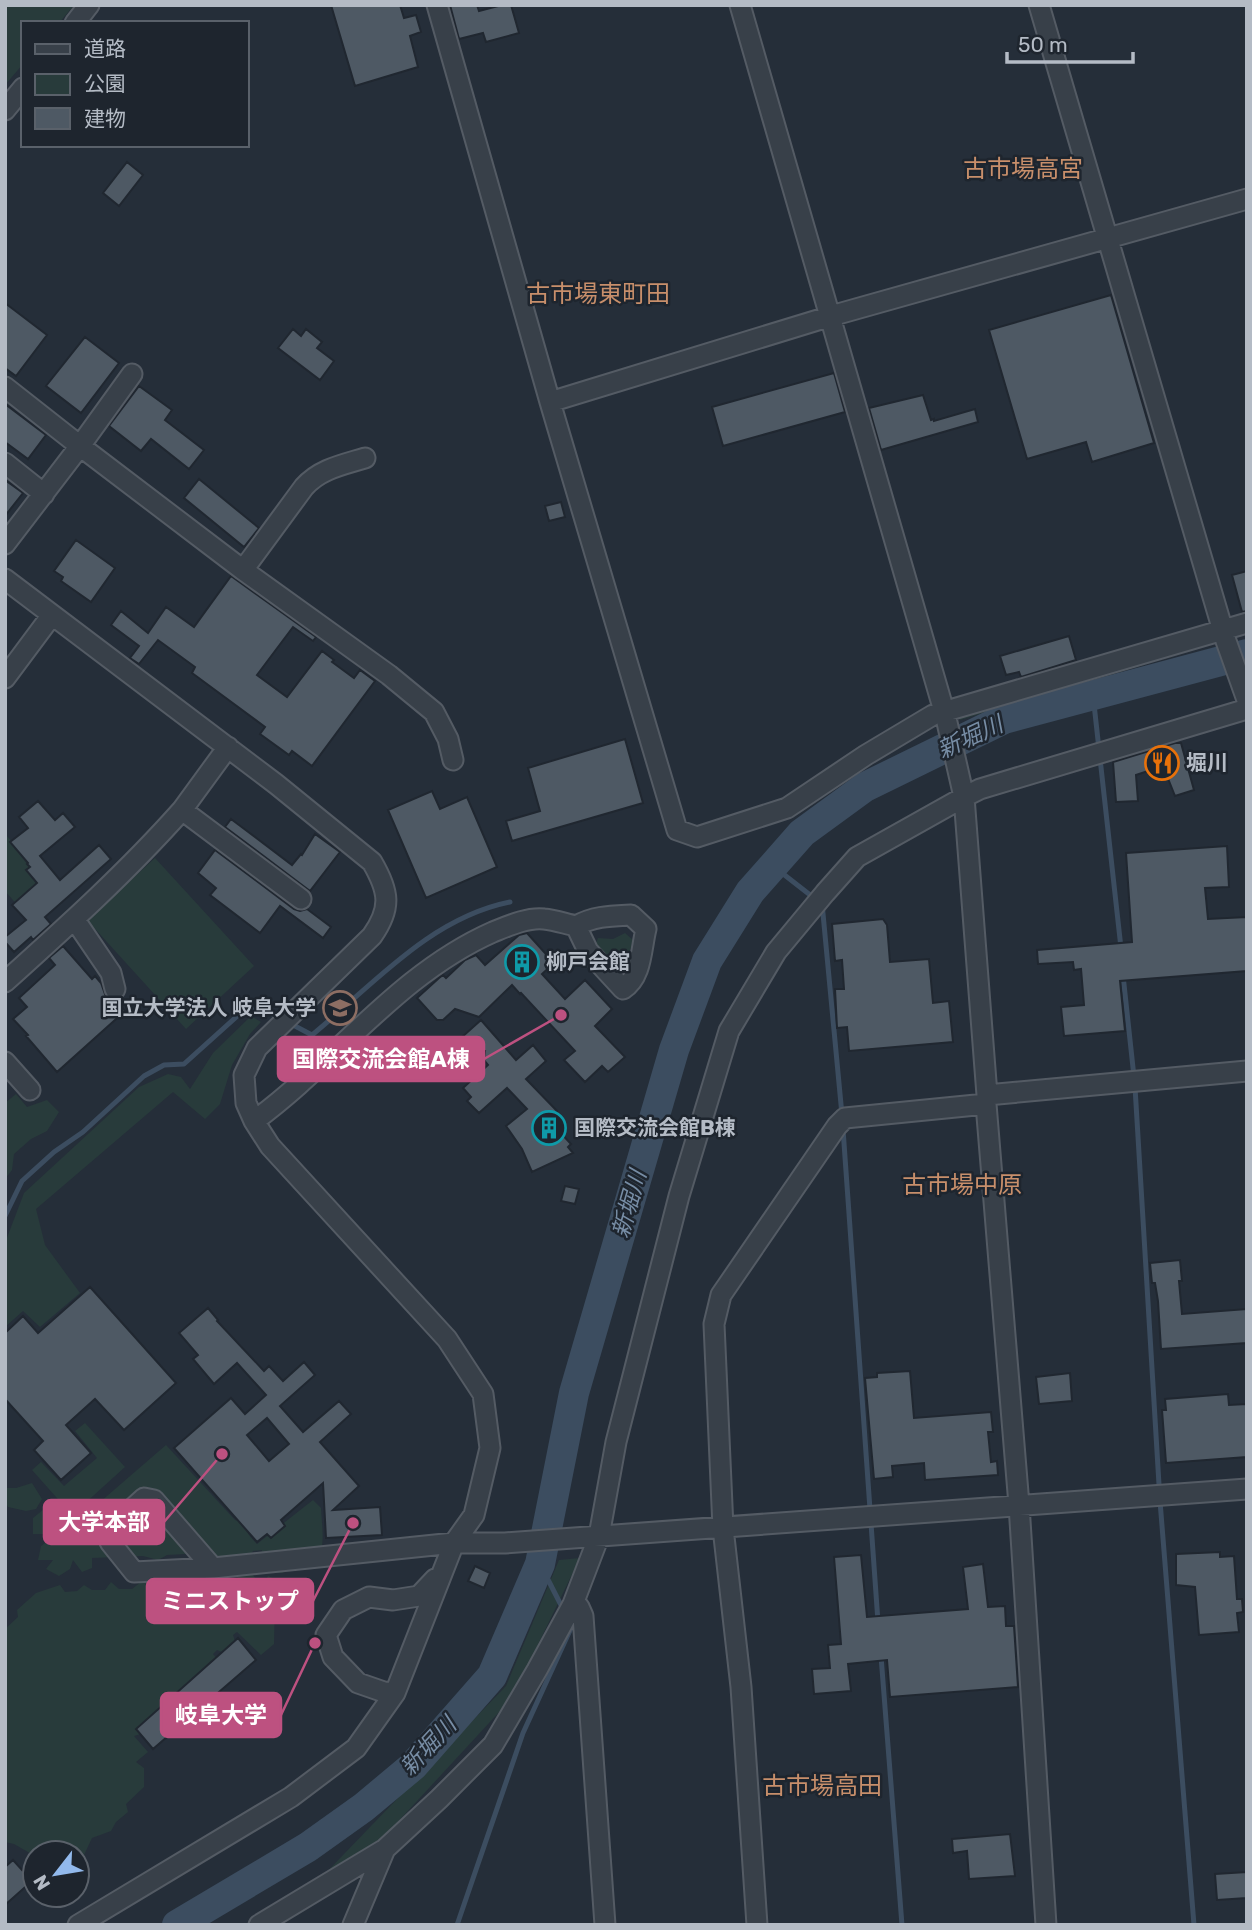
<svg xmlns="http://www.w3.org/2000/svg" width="1252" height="1930" font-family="Rubik,'Noto Sans JP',sans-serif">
	<rect width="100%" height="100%" fill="#252e39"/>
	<path fill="#283b3b" d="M5,5H74L59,23H23V64L5,85Z
		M1206,641L1209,645L960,720L959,715Z
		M5,834L49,881L20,908L5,891Z
		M155,858L254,966L186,1029L87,920Z
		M625,933L633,940L625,968L618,969L606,962L595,946L598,938L613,939Z
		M251,1016L261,1022L250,1034L232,1065L220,1104L205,1119L173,1092L36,1209L45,1245L80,1293L40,1327L23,1311L5,1327V1243L24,1193L139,1087L168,1074L181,1077L190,1089L213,1053Z
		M16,1094L27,1107L47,1100L59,1112L47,1131L31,1139L14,1154L12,1170L5,1179V1103Z
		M85,1423L125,1467L72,1515L32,1470L41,1462L64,1486L97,1458L75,1431Z
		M166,1445L235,1520L242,1522L249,1535L257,1544L313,1500L321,1508C322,1530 327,1549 313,1568L303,1569L290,1563L283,1573H270L260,1556L262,1550L253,1551L249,1558L241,1555L239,1562L224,1571L204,1553L167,1555L158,1560L143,1556L92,1558V1568L82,1572L73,1560L70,1569L59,1576L46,1569L53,1560H38L41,1546L57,1534H63Z
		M32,1483L42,1499L36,1509L26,1511L8,1507L5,1502V1488H16Z
		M44,1509L55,1511L57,1525L48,1534H33V1518Z
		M580,1558L512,1698L382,1839L317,1882L506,1686L559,1560Z
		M240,1574L253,1575L259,1583H264L268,1576L283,1582L282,1600L275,1601L274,1644L261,1655L237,1632L233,1635L237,1647L228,1655L217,1650L213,1654L218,1660L144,1733L134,1736L148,1752L136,1762L144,1768V1787L126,1804L128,1812L116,1822L111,1831L92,1838L84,1855L77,1859V1853H35V1856L14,1844L5,1842V1629L18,1617L17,1610L36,1593L60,1585L65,1592L77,1591L84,1585L92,1590H105L111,1582L119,1589H132L141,1582C152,1583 162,1581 172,1582L175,1587H181L183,1582L197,1577L207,1586L213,1585L217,1578H229L234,1581Z"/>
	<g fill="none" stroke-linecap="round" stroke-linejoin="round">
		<path stroke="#3c4d60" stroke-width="5" d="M1093,695L1121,948
			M773,866L814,898
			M822,903L842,1115
			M1123,975L1134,1077
			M1135,1087L1160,1501L1194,1925
			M843,1129L878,1622
			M5,1216L22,1181L54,1152L83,1132L144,1076L164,1065L184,1064L244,1010L259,1007L312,1035C373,985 430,918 510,902
			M540,1564L563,1609
			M881,1656L902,1925
			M457,1925L523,1733L572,1626L571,1624"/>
		<path stroke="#3c4d60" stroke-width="30" d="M177,1925L308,1847L364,1807L413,1766L492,1676L540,1564L574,1393L674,1050L707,961L750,892L802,833L865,787L1004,719L1247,654"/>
	</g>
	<path fill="#4e5964" stroke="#202730" stroke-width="2" fill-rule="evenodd" d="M331,5H400L404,18L416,15L421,32L410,36L418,67L355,86Z
		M450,5H477L479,11L502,5H511L519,33L486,42L483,33L459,39Z
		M127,162L143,175L119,206L103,193Z
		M1111,295L1154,443L1092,462L1086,442L1027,459L989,330Z
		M5,303L47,335L16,376L5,368Z
		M293,329L301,336L306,329L322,342L317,348L334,361L320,380L278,348Z
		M85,337L119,363L81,413L46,386Z
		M834,373L845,412L723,446L712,407Z
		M139,386L172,410L165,420L204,450L189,469L151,439L141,451L109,426Z
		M923,395L931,420L934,419V421L975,409L978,422L881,450L869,408Z
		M5,404L46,435L28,459L5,442Z
		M199,479L259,528L244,547L184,498Z
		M5,480L23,493L5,516Z
		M561,502L565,517L549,521L545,506Z
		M76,540L115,568L91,602L61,581L63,577L54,571Z
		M1247,571V611L1242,612L1232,575Z
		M231,576L316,637L313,641L293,627L257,675L287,697L322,651L334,660L332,662L354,678L360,670L375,681L312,766L292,751L289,755L260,734L265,727L192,673L195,667L158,640L139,664L130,658L139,646L111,625L121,611L148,633L166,607L194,627Z
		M1069,636L1076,660L1021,677L1019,672L1006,675L1000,656Z
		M625,739L643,803L512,841L506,821L540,811L528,768Z
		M1175,743H1181L1194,790L1175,796L1163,766L1136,775L1138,801L1116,802L1113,762Z
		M432,791L440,809L467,797L497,867L426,898L388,810Z
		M38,801L55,820L63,813L75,827L40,856L60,880L99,845L111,859L45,917L51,924L33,940L31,937L14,952L5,942V937L26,920L12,905L37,883L26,870L30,867L27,864L28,863L10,842L28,828L19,817Z
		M231,819L292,865L301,854L302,855L315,834L340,852L310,891L225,827Z
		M1227,846L1229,887L1205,888L1208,919L1247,917V971L1120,981L1125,1031L1064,1036L1061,1007L1084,1005L1081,969L1074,970L1073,962L1038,964L1037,950L1132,942L1126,853Z
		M215,850L294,909L300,911L307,909L331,927L323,938L280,906L260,933L210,895L216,888L198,873Z
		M883,919L887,925L890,962L929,959L933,1003L949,1001L953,1042L849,1051L847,1027L837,1028L835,989H844L842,960L835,961L832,924Z
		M527,933L554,963L542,974L565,999L585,980L612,1009L595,1026L625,1057L608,1072L602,1066L585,1082L564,1060L575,1051L521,993L520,994L512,985L479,1017L455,1009L443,1020H437L417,998L439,978L443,975L446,978L465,960L476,955L485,965L519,935Z
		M63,946L92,979L95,976L101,983L106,997L111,1001H117L125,1011L57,1072L26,1036L28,1035L13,1019L27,1007L19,998L55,965L49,958Z
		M481,1020L516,1060L533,1045L546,1061L526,1079L557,1111L552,1116L561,1127L558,1130L571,1144L568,1147L573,1153L532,1172L522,1149L506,1126L527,1109L507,1088L479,1113L467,1101L471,1097L463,1088L488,1065L484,1060L485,1051H475L462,1037Z
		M565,1186L579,1189L575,1204L561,1201Z
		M1180,1260L1182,1281H1179L1182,1314L1247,1309V1343L1161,1349L1158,1301L1155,1283H1152L1150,1263Z
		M90,1287L176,1383L124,1430L95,1399L66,1425L91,1453L61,1480L34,1450L43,1441L5,1399V1333L23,1316L38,1333Z
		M208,1308L218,1320L217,1321L264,1371L269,1366L283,1381L304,1362L315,1375L280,1406L303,1432L339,1401L351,1414L320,1442L359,1486L333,1510L380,1507L382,1535L326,1538L323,1483L281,1520L285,1526L271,1538L267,1534L257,1542L174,1448L231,1398L245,1414L266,1395L237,1363L214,1384L193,1359L198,1355L179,1333ZM267,1418L289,1444L269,1461L247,1435Z
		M910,1371L914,1418L991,1412L993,1432H988L991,1462L997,1461L998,1475L925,1480L924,1463L892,1466L893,1477L874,1479L865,1378L877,1377V1373Z
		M1070,1373L1072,1401L1039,1404L1036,1377Z
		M1228,1394L1229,1405L1247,1404V1457L1166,1463L1162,1410H1166L1165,1399Z
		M1220,1552V1557L1234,1556L1237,1599H1242L1243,1612L1237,1613L1239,1632L1199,1635L1195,1587L1176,1585V1554Z
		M861,1555L867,1617L968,1609L963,1567L983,1564L988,1607L1005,1606L1006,1626H1014L1018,1687L890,1697L887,1660L848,1664L851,1691L814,1694L812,1669L830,1668L828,1645L841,1644L834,1557Z
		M475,1566L490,1573L484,1588L468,1581Z
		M238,1638L256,1660L153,1749L136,1729Z
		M1010,1834L1015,1876L969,1879L967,1851L953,1853L952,1839Z
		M13,1860L32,1881L5,1905V1867Z
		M1247,1872V1898L1217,1900L1215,1874Z"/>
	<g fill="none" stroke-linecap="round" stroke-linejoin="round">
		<g stroke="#545b64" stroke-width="23">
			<path id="minor" d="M437,5L550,402L677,830L697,837L787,808L866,755L933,715L943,712L1247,623
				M740,5L946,718L964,797L987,1095L986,1104L1019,1505L1046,1925
				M1039,5L1226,641L1247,700
				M75,23L89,5
				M5,110L23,88
				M5,387L80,446L132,374
				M550,402L831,316L1247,199
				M5,463L44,494
				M5,544L80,446L243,570L389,675L434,712L448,739L453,760
				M243,570L304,487C320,469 342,465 365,458
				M5,579L276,784L372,862C389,891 392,908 372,936L257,1048L244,1075L246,1103L254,1121L270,1146L447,1339L483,1394L490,1448L474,1515L454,1543L395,1693L356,1748L291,1797L78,1925
				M5,678L52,615
				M228,747L182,810L301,899
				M75,920L111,973L115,989
				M5,982C66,927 127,872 182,810
				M5,1062L30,1090
				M987,1095L1247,1071
				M254,1121C336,1061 398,974 493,932C508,926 528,917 544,919C555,920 566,924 576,926L588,951L623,989C642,977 641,949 646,929L631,915C611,916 594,916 576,926
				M213,1568L154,1500L144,1498L111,1528L110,1542L134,1572L213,1568L454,1543H505L1247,1489
				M573,1604L579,1607L583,1616L605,1925
				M395,1693L384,1692L358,1683L333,1657L326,1635L343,1610L369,1597L393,1600L419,1596L435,1579
				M259,1925L385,1849L439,1799L493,1745L537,1670L573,1604L599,1536L616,1442L679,1196L729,1031L776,952L825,893L857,857L964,797L980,789L1247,709
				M353,1925L385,1849
				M757,1925L741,1687L723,1528L714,1324L721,1295L837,1126L845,1118L986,1104"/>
		</g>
		<use href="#minor" stroke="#384049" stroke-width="19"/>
	</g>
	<defs>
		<g id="restaurant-ring" transform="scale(1.75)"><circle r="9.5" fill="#1e252e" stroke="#e8710a" stroke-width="1.5"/><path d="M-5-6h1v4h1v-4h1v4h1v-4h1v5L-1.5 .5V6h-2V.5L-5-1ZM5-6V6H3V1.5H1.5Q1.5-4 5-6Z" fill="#e8710a"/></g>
		<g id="building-ring" transform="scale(1.75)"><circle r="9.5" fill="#1e252e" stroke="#0f9aa8" stroke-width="1.5"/><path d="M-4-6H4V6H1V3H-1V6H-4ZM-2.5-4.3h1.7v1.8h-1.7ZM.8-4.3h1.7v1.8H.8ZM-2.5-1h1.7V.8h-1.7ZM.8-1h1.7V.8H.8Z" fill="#0f9aa8"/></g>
		<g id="university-ring" transform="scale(1.75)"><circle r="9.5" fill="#1e252e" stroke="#8d6e63" stroke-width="1.5"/><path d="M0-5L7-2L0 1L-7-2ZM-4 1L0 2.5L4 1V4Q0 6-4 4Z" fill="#8d6e63"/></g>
	</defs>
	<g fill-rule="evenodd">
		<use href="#restaurant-ring" x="1162" y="763"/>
		<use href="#building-ring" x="522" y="962"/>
		<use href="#university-ring" x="340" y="1008"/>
		<use href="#building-ring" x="549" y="1128"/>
	</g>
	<g text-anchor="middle" stroke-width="5" stroke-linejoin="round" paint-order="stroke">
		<g font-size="21" font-weight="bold" fill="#b4bbc5" stroke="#1e252e" text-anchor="start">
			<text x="1186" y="770">堀川</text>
			<text x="546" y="969">柳戸会館</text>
			<text x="316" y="1015" text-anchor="end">国立大学法人 岐阜大学</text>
			<text x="574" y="1135">国際交流会館B棟</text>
		</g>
		<g font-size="23" font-style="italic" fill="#778da5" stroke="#1e252e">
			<text transform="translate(970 737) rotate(-25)" y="8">新堀川</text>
			<text transform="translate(629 1204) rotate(-74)" y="8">新堀川</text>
			<text transform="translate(428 1746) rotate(-47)" y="8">新堀川</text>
		</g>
		<g font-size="24" fill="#c88f6b" stroke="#1e252e">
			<text x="1023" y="177">古市場高宮</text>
			<text x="598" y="302">古市場東町田</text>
			<text x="962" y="1193">古市場中原</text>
			<text x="822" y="1794">古市場高田</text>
		</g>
	</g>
	<path fill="none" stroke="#bd5180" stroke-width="2.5" d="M561 1015L484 1059M222 1454L164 1522M353 1523L313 1601M315 1643L281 1715"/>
	<g fill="#bd5180" stroke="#1e252e" stroke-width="2.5">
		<circle cx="561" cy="1015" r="7"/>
		<circle cx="222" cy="1454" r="7"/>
		<circle cx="353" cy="1523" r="7"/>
		<circle cx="315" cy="1643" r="7"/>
	</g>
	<g fill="#bd5180" stroke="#bd5180" stroke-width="2.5">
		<rect x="278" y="1037" width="206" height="44" rx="7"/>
		<rect x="44" y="1500" width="120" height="44" rx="7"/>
		<rect x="147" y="1579" width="166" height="44" rx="7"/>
		<rect x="161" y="1693" width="120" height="44" rx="7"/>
	</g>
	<g font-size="23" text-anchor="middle" font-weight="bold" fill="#fff">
		<text x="381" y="1067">国際交流会館A棟</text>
		<text x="104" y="1530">大学本部</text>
		<text x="230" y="1609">ミニストップ</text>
		<text x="221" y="1723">岐阜大学</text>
	</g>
	<rect width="1252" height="1930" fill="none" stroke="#b4bbc5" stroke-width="14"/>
	<rect x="21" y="21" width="228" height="126" fill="#1e252e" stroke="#5a616a" stroke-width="2"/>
	<rect x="35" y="44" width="35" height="10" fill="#384049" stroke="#5a616a" stroke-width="2"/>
	<text x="84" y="56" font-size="21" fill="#b4bbc5">道路</text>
	<rect x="35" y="74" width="35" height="21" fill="#283b3b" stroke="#5a616a" stroke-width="2"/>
	<text x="84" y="91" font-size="21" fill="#b4bbc5">公園</text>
	<rect x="35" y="108" width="35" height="21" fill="#4e5964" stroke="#5a616a" stroke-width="2"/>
	<text x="84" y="126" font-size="21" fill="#b4bbc5">建物</text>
	<g transform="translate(56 1874) rotate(239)"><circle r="33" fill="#1e252e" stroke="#5a616a" stroke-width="2"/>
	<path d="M0-5L12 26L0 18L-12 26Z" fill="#92b9ec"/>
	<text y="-10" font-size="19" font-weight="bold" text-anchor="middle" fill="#b4bbc5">N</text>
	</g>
	<path d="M1007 52v10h126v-10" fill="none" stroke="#b4bbc5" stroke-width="3.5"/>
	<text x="1018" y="52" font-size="21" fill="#b4bbc5" stroke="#1e252e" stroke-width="5" paint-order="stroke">50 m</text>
</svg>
